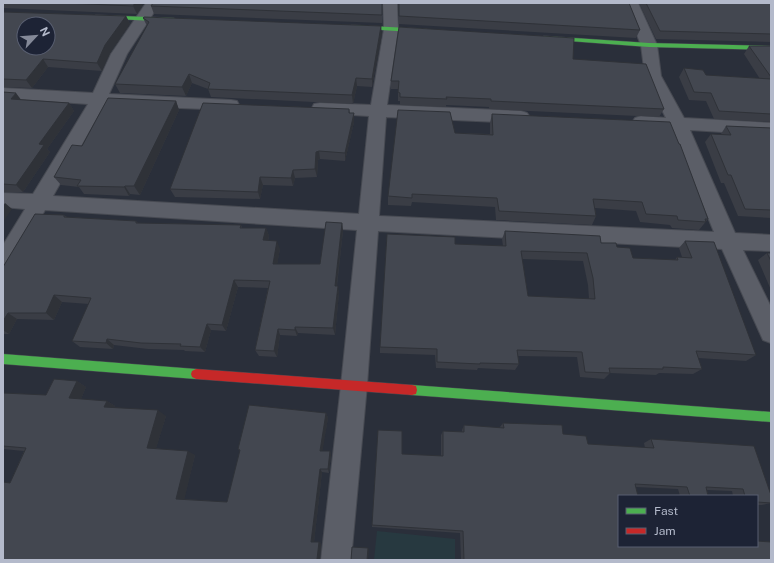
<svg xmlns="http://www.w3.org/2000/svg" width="774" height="563" font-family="'Public Sans',sans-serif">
	<rect width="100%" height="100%" fill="#2a2f3a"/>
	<path fill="#273940" d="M377,531L455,539V560H374Z"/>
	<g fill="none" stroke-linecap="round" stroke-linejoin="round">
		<g stroke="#474a52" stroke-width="2">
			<path id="street" d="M146,3H160L127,54L109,94L231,100L237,101L239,105L237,109L231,110L104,105L53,196L359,214L369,116L320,113L314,112L312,108L314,104L320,103L371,105L384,29L383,3H397L398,29L387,105L521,111L527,113L530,117L527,121L521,123L386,117L379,216L714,232L672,129L635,126L632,122L635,118L641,116L666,118L645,76L641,45L624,3H638L657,45L661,76L684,118L771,123V135L690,130L735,233L771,235V251L743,250L771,307V343L763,340L722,249L378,231L367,385L351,560H321L341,385L357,230L45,210L11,270L3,273V245L25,209L3,207V193L33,194L88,104L3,98V88L93,93L111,54Z"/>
		</g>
		<g stroke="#474a52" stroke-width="1">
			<path id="fast" d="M96,15L174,18L177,20L174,22L94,18V16Z
				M352,25L427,29L430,31L427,33L350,28V26Z
				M544,36L649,43L771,46V50L649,47L542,39L541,38Z
				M3,354L196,369L200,371L201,374L200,377L196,379L3,364Z
				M412,385L771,412V422L412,395L408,394L407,390L408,386Z"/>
		</g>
		<g stroke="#474a52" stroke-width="1">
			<path id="jam" d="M196,369L412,385L416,386L417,390L416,394L412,395L196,379L192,377L191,374L192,371Z"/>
		</g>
		<use href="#street" fill="#5b5e67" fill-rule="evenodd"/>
		<use href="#fast" fill="#4caf50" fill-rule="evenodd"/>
		<use href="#jam" fill="#c62828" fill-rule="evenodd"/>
	</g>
	<path fill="#3a3d45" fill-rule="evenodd" d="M3,3H144L137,14L3,8Z
		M382,3V23L154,14L151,6Z
		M398,3H629L640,30L636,38L399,24Z
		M639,3H771V42L656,39Z
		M3,12L126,16L130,24L110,53L102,71L48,67L32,88L3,87Z
		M143,18L382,34L372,87L357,86L353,104L211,97L208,89L192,83L186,96L120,93L115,84L147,26Z
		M749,46H771V122L714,119L706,101L689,100L679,77L684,68L706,75L760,79L744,54Z
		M573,59L664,109L659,117L489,109V107L446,105V107L400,105V101H398V89H391V81Z
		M3,92L21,100L69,103L74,111L47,149L50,152L23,192H3Z
		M176,101L179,110L140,195L130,194L129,196L84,194L79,187L61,185L54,177L82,146Z
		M349,109L350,113H354V122L345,161L320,159L318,160L317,177L295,178L293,186L263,185L260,199L175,197L170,189Z
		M492,114L708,219L699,230L672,228L670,225L640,222L636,211L595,208L596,216L592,225L496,220L495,207L412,202L411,206L388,205V196L455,133L490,134V123Z
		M726,126L771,128V218L738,216L724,183H721L705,142L711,134H721Z
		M64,215L67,217L136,221L138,223L241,225L242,228H266L269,236L268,241L280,249L277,264H320L342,223L343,231L337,286L339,293L335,335L298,333L297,336L280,335L277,357L259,356L255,350L268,288L238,287L226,331L211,330L205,352L185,351L184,350L148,349L114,345L113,349L80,347L72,341L89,304L62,302L54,320L17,319L9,334H3V267Z
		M505,231L601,243L617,247L633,258L675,260L677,257H682L679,248L685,241L756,355L746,361L698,358L702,369L693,374L659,373L656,375L610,373L604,379L580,377L577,357L518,356L519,364L515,370L478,368L477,370L436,368L435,355L380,353V347L455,244L503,246L502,239ZM522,259L583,261L588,285L589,299L528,296Z
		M767,253H771V290L758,260Z
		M77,381L86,387L81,399L107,401L115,406V408L166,416L156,448L195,455L184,499L227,502L240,451L238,449L326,413L328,418L322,451H330L331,455L329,473L322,472L314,542H319L321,543L320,560L10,483L24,451L3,449V393L46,395Z
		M503,423L563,434L588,444L645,448L644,443L651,439L771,495V503L762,505H757V496H733L732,491L707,490L708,496H680L678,489L636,487L619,546L771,560H461L460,533L372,527V525L402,454L441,456V435L443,431L462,432V430L464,425L500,428V427Z"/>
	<path fill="#2f3238" d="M135,3H144L137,14L133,6Z
		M126,16L130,24L110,53L102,71L97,63L105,45Z
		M381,26L382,34L372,87V79Z
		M43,59L48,67L32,88L26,80Z
		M189,74L192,83L186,96L182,87Z
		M356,78L357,86L353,104L352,95Z
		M16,93L22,101L11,99Z
		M176,101L179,110L140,195L134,186Z
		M69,103L74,111L47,149L50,152L23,192L16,185L39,144Z
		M354,113V122L345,161V153Z
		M319,151L320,159L318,160L317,177L315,169L316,152Z
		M293,170L295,178L293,186L291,178Z
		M260,177L263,185L260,199L258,192Z
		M125,186L130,194L129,196L124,187Z
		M5,203L12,209L3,222V206Z
		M342,223L343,231L336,292L335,286Z
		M266,228L269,236L266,248L263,240Z
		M277,241L280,249L276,271L273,264Z
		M234,280L238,287L226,331L222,325Z
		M338,286L339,293L335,335L333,328Z
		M54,295L62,302L54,320L46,313Z
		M8,313L17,319L9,334L3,330V321Z
		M207,324L211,330L205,352L200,347Z
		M295,327L298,333L297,336L295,330Z
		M278,329L280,335L277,357L274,351Z
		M107,339L114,345L113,349L106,343Z
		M77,381L86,387L79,404L69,398Z
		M107,401L115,406L113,413L104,407Z
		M158,410L166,416L155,452L147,448Z
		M326,413L328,418L322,455L320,451Z
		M188,451L195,455L184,501L176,499Z
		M330,451L331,455L329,473L328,469Z
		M320,469L322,472L314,543L311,542Z
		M319,542L321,543L320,560H318L317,559Z
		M368,548L369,549L368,560H367Z"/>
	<path fill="#434750" stroke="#2f3238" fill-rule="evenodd" d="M65,3H135L133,6Z
		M153,3H382V15L151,6Z
		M399,3H629L640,30L399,16Z
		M646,3H771V34L660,31Z
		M3,12L126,16L105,45L97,63L43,59L26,80L3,79ZM24,24H48V48H24Z
		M144,17L381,26L372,79L356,78L352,95L208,89L210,83L189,74L182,87L115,84L149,22L143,18Z
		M399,27L574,38L573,59L646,64L664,109L491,101V99L446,97L447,99L400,97V93L398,92L399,81H391Z
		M749,46H771V77Z
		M684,68L703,70L706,75L771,79V114L719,111L711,93L694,92Z
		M3,92L16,93L11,99L69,103L39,144L44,145L16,185L3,184Z
		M108,98L176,101L134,186H125L124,187L77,186L81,180L54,177L72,145L82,146Z
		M203,103L349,109V113H354L345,153L319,151L316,152L315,169L293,170L291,178L260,177L258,192L170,189Z
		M398,110L450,112L455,133L493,135L492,114L670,122L679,144H680L708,219H705L706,222L678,220L677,216L646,214L642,202L593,199L596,216L499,211L497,198L412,194V198L388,196Z
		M726,126L771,128V210L745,209L731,175H728L711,134L731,135Z
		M35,214L64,215V217L136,221V223L241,225L240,228H266L263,240L277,241L273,264H320L326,222L342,223L335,286H338L333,328L295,327V330L278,329L274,351L255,350L270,281L234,280L222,325L207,324L200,347L180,346L181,344L141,343L107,339L106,343L72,341L91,298L54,295L46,313H8L3,321V267Z
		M505,231L600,236L601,243H616L617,247L630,248L633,258L678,260L677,257L692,258L685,241L714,242L756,355L696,351L702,369L663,367V369L609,368L610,373L585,372L582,352L517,350L519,364L480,363V364L437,362V349L380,347L387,234L455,237V244L506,246ZM521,251L587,253L593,278L595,299L528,296Z
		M767,253H771V261Z
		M54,379L77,381L69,398L107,401L104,407L158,410L147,448L188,451L176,499L227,502L240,450L238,449L249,405L326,413L320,451H330L328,469H320L311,542H319L317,559L318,560H3V482L10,483L26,448L3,446V393L46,395Z
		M503,423L562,425L563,434L586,436L588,444L654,448L651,439L754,446L771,495V503L757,502V496H745L743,489L706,487L708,496H690L687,487L635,484L638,496H619V546H757V541L771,542V560H464L463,531L372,525L378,430L402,431V454L443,456V431L464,432V425L504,428Z
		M352,547L368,548L367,560H351Z"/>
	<rect width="774" height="563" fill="none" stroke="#b4bacb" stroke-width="8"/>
	<rect x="618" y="495" width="140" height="52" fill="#1d2335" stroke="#595f71"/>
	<rect x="626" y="508" width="20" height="6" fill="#4caf50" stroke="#595f71"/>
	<text x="654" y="515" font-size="12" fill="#b4bacb">Fast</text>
	<rect x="626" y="528" width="20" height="6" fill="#c62828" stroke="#595f71"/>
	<text x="654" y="535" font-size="12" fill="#b4bacb">Jam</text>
	<g transform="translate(36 36) rotate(64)"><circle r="19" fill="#1d2335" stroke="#595f71"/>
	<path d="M0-3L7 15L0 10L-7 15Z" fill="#848998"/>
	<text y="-6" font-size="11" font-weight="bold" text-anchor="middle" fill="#b4bacb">N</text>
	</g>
</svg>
